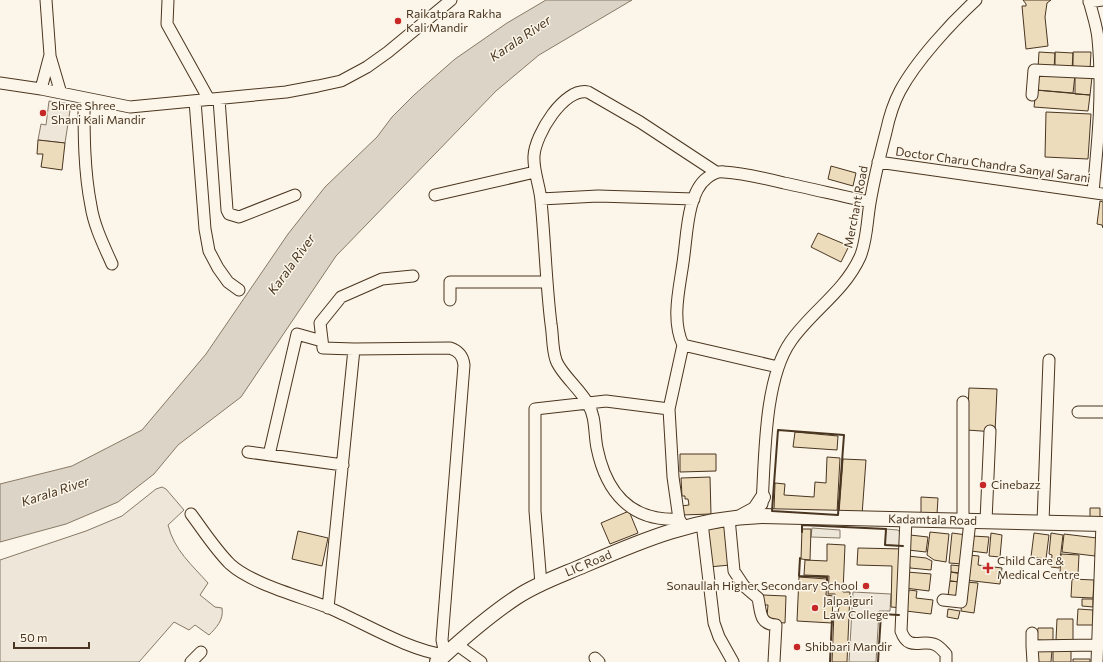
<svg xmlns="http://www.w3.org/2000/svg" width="1103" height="662" font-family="Commissioner,sans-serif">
	<rect width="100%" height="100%" fill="#fbf6e9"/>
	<path fill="#ede6d9" stroke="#887966" d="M49,101L71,104L65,143L38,140L41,124L46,125Z
		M162,487L166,489L184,510L168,525C174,550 192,565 208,583L200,595L215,607L222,608C224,620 216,628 209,635L195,625L189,630L174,622L139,662H0V560L86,531L122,516L156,489Z
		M886,529L898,530L906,540V546L885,545Z
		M853,592L891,594L890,611H879L876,662H849Z"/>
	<path fill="#ede7d9" stroke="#887966" d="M812,528L840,530V538L811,537Z"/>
	<path fill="#dcd4c6" stroke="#887966" d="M546,0H632L539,55L496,91L336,256L241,397L178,445L154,474L118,502L66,524L0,542V484L72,466L142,430L206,354L288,234L325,187L377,137L392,117L414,95L455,59L507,23Z"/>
	<path fill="#ecdcbc" stroke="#4a3520" d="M1023,0H1051L1047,3L1045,17L1048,46L1026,49L1022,6H1026V4Z
		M1039,52L1055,53L1054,69L1038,68Z
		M1055,52L1073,53L1072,70L1055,69Z
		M1073,52H1091L1090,70H1073Z
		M1037,73L1075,75L1073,93L1036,90Z
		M1075,75L1092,77L1090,95L1075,94Z
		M1036,90L1090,95L1088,111L1034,107Z
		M1046,112L1091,114L1088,159L1045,157Z
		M38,140L65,143L62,170L41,167L43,154H37Z
		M831,166L856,173L853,186L828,179Z
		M1100,201L1103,202V228L1102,225L1097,224Z
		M818,233L849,246L841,262L811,247Z
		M969,388L997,389L995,432L967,430Z
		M795,432L838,436L837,450L793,447Z
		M680,454H716V471L680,472Z
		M827,457L840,458L837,513L774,510L775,483L785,484L784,495L814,497L815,482L826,483Z
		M843,459L866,460L862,515L839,513Z
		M710,477L711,514L681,515V506L689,505L688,499H685V496H682L681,478Z
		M921,497L938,498L937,514H921Z
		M1090,508H1100V519L1090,518Z
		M629,511L638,533L610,544L601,523Z
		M726,527L730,565L709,567L706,529Z
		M802,529H811L810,560L801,559Z
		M298,531L328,538L322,566L292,559Z
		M930,532L949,534L946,562L934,560L927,555Z
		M952,533L967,535L963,564L949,563Z
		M991,533L1002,535L1000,557L989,556Z
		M1034,533L1049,535L1046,559L1031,557Z
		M1051,533L1063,535L1059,568L1051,567L1052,555L1049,554Z
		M1064,534L1097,538L1095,556L1062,552Z
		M910,535L928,537L926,552L908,550Z
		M973,536L989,537L987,553L971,551Z
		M827,544L845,545L843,592H850L847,662H832L834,612H838L839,607H835V594H828L829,576L804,575L805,560L827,561Z
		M858,548L905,549L903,608L891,607L892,566L857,565Z
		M1061,554L1079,555L1078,574L1060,573Z
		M968,555L979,556L978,565L1002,568L1000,584L965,580Z
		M908,556L926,558L932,561L931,570L910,568Z
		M951,565L962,566L961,573L951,572Z
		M907,572L931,574L929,591L905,588Z
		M951,572L961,574L960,582L950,581Z
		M799,577L827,579L826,595L833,596L832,623L797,621Z
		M1072,579L1094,580L1093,598L1071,597Z
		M950,581L960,582L958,597L948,596Z
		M965,582L978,583L974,613L961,611Z
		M909,590L917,591L916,598L933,600L931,614L906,611Z
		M763,595L786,596L785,623L772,622L767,616L768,605H763Z
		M1082,599H1093V607L1082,606Z
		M948,609L960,611L958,619L947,617Z
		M1078,609L1093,610V625H1077Z
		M1057,619H1073V641L1056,640Z
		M1038,628H1053V641L1037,640Z
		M1037,650H1052L1051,662H1036Z
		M1053,650H1071V662H1053Z
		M1073,659H1090V662H1073Z"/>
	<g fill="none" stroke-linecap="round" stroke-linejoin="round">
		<g stroke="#4a3520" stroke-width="13">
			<path id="minor" d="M168,0L167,24L207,96
				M1089,0C1092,13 1097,26 1098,39C1103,90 1098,141 1093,192
				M1089,2L1103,0
				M50,56L60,90
				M0,83L41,89L130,107L286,92L318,86L341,81L367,67L388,52L451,0
				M41,89L50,55L46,0
				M1032,95L1034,70L1101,73
				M84,98C84,134 84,171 91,206C94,226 104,246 112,264
				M219,99L227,210L229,214L239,217L295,195
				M195,101L205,229L209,251L218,268L228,282L239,290
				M878,162L1103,194
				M435,195L535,172
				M541,199L598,196L694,199
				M450,300V282H546
				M354,349L323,348L320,323L341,297L382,279L413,276
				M778,367L683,345C670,318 681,283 684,255C687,233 688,192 707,178C712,174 718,171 724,172C744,173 764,178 784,183C813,189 841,196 870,202
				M963,402V521
				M669,409L683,345
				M1078,412H1103
				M248,452L343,465
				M269,455L297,334L322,341
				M762,504C765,457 764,379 791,341C812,311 844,292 860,257C867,241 867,220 870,203C874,179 880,155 886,132C889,118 893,104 900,91C916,61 951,23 976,0
				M191,514C203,530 215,549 230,564C252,584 299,596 327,607C363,622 407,650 445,655L442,640L464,365C463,356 459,351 450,348L354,349L328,608
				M729,518L734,571L744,586L758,598C761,612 759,624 776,625L774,662
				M906,519L901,631C909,653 922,638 936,645C940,647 943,651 946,654V662
				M986,521L990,431
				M1043,522L1049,360
				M702,523L714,623L719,637L733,662
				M684,527L679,519C631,522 606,492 597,448C594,433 596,417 588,404C581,390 560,373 556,360C552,349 553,335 551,324C546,283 545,242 541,201C540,186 533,171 534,156C535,135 564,87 588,92L640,122L716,172
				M541,584L535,511V409L606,401L669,409L673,477L679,519
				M943,600L961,602L970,521
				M1032,633V646
				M456,644L481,662
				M595,658L599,662
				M191,662L201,652
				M1033,662L1032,646L1097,645
				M1097,662L1102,523"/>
		</g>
		<g stroke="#4a3520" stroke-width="16">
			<g id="major">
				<path d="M742,516L755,509L763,497"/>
				<path id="s1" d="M437,662C462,639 488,616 517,597C538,583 562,575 585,565C645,539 695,518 762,516L1103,524"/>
			</g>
		</g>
		<use href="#minor" stroke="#fbf6e9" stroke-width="11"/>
		<use href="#major" stroke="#fbf6e9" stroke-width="14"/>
		<path stroke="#4a3520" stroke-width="2" d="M778,430L844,435L838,515L772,511Z
			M802,532V525L886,529L885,545L903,546
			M800,558L799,576L827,577V581
			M830,662L832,620
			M878,662L881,614L899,615"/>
	</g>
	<g fill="#c62828" stroke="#fbf6e9" stroke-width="1.5">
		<circle cx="398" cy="21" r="4"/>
		<circle cx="43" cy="113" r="4"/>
		<circle cx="983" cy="485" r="4"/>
		<path d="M986 562h4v4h4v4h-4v4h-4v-4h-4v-4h4z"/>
		<circle cx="866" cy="586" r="4"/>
		<circle cx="815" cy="608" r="4"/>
		<circle cx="797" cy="647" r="4"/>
	</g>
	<g text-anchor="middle" stroke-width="3" stroke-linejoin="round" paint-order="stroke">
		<g font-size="12" fill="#4a3520" stroke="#fbf6e9" text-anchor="start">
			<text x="406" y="18">Raikatpara Rakha<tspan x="406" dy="14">Kali Mandir</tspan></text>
			<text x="51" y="110">Shree Shree<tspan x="51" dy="14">Shani Kali Mandir</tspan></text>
			<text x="991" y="489">Cinebazz</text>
			<text x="997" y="565">Child Care &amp;<tspan x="997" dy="14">Medical Centre</tspan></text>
			<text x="858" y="590" text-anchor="end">Sonaullah Higher Secondary School</text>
			<text x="823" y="605">Jalpaiguri<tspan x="823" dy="14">Law College</tspan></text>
			<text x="805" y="651">Shibbari Mandir</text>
		</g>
		<g font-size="12" fill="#4a3520" stroke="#fbf6e9">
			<text transform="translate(993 165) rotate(8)" y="4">Doctor Charu Chandra Sanyal Sarani</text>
			<text transform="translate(856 207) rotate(-79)" y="4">Merchant Road</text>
			<text dy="4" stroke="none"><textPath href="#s1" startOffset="534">Kadamtala Road</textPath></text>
			<text dy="4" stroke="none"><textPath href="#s1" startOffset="182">LIC Road</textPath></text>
		</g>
		<g font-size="13" font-style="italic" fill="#4a3520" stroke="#fbf6e9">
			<text transform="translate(520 38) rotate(-34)" y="5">Karala River</text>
			<text transform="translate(291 264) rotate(-54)" y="5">Karala River</text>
			<text transform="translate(55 491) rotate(-18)" y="5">Karala River</text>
		</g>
	</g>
	<path d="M14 642v6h75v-6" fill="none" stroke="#4a3520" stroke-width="2"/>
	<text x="20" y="642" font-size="12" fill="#4a3520" stroke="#fbf6e9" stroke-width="3" paint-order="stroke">50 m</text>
</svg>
